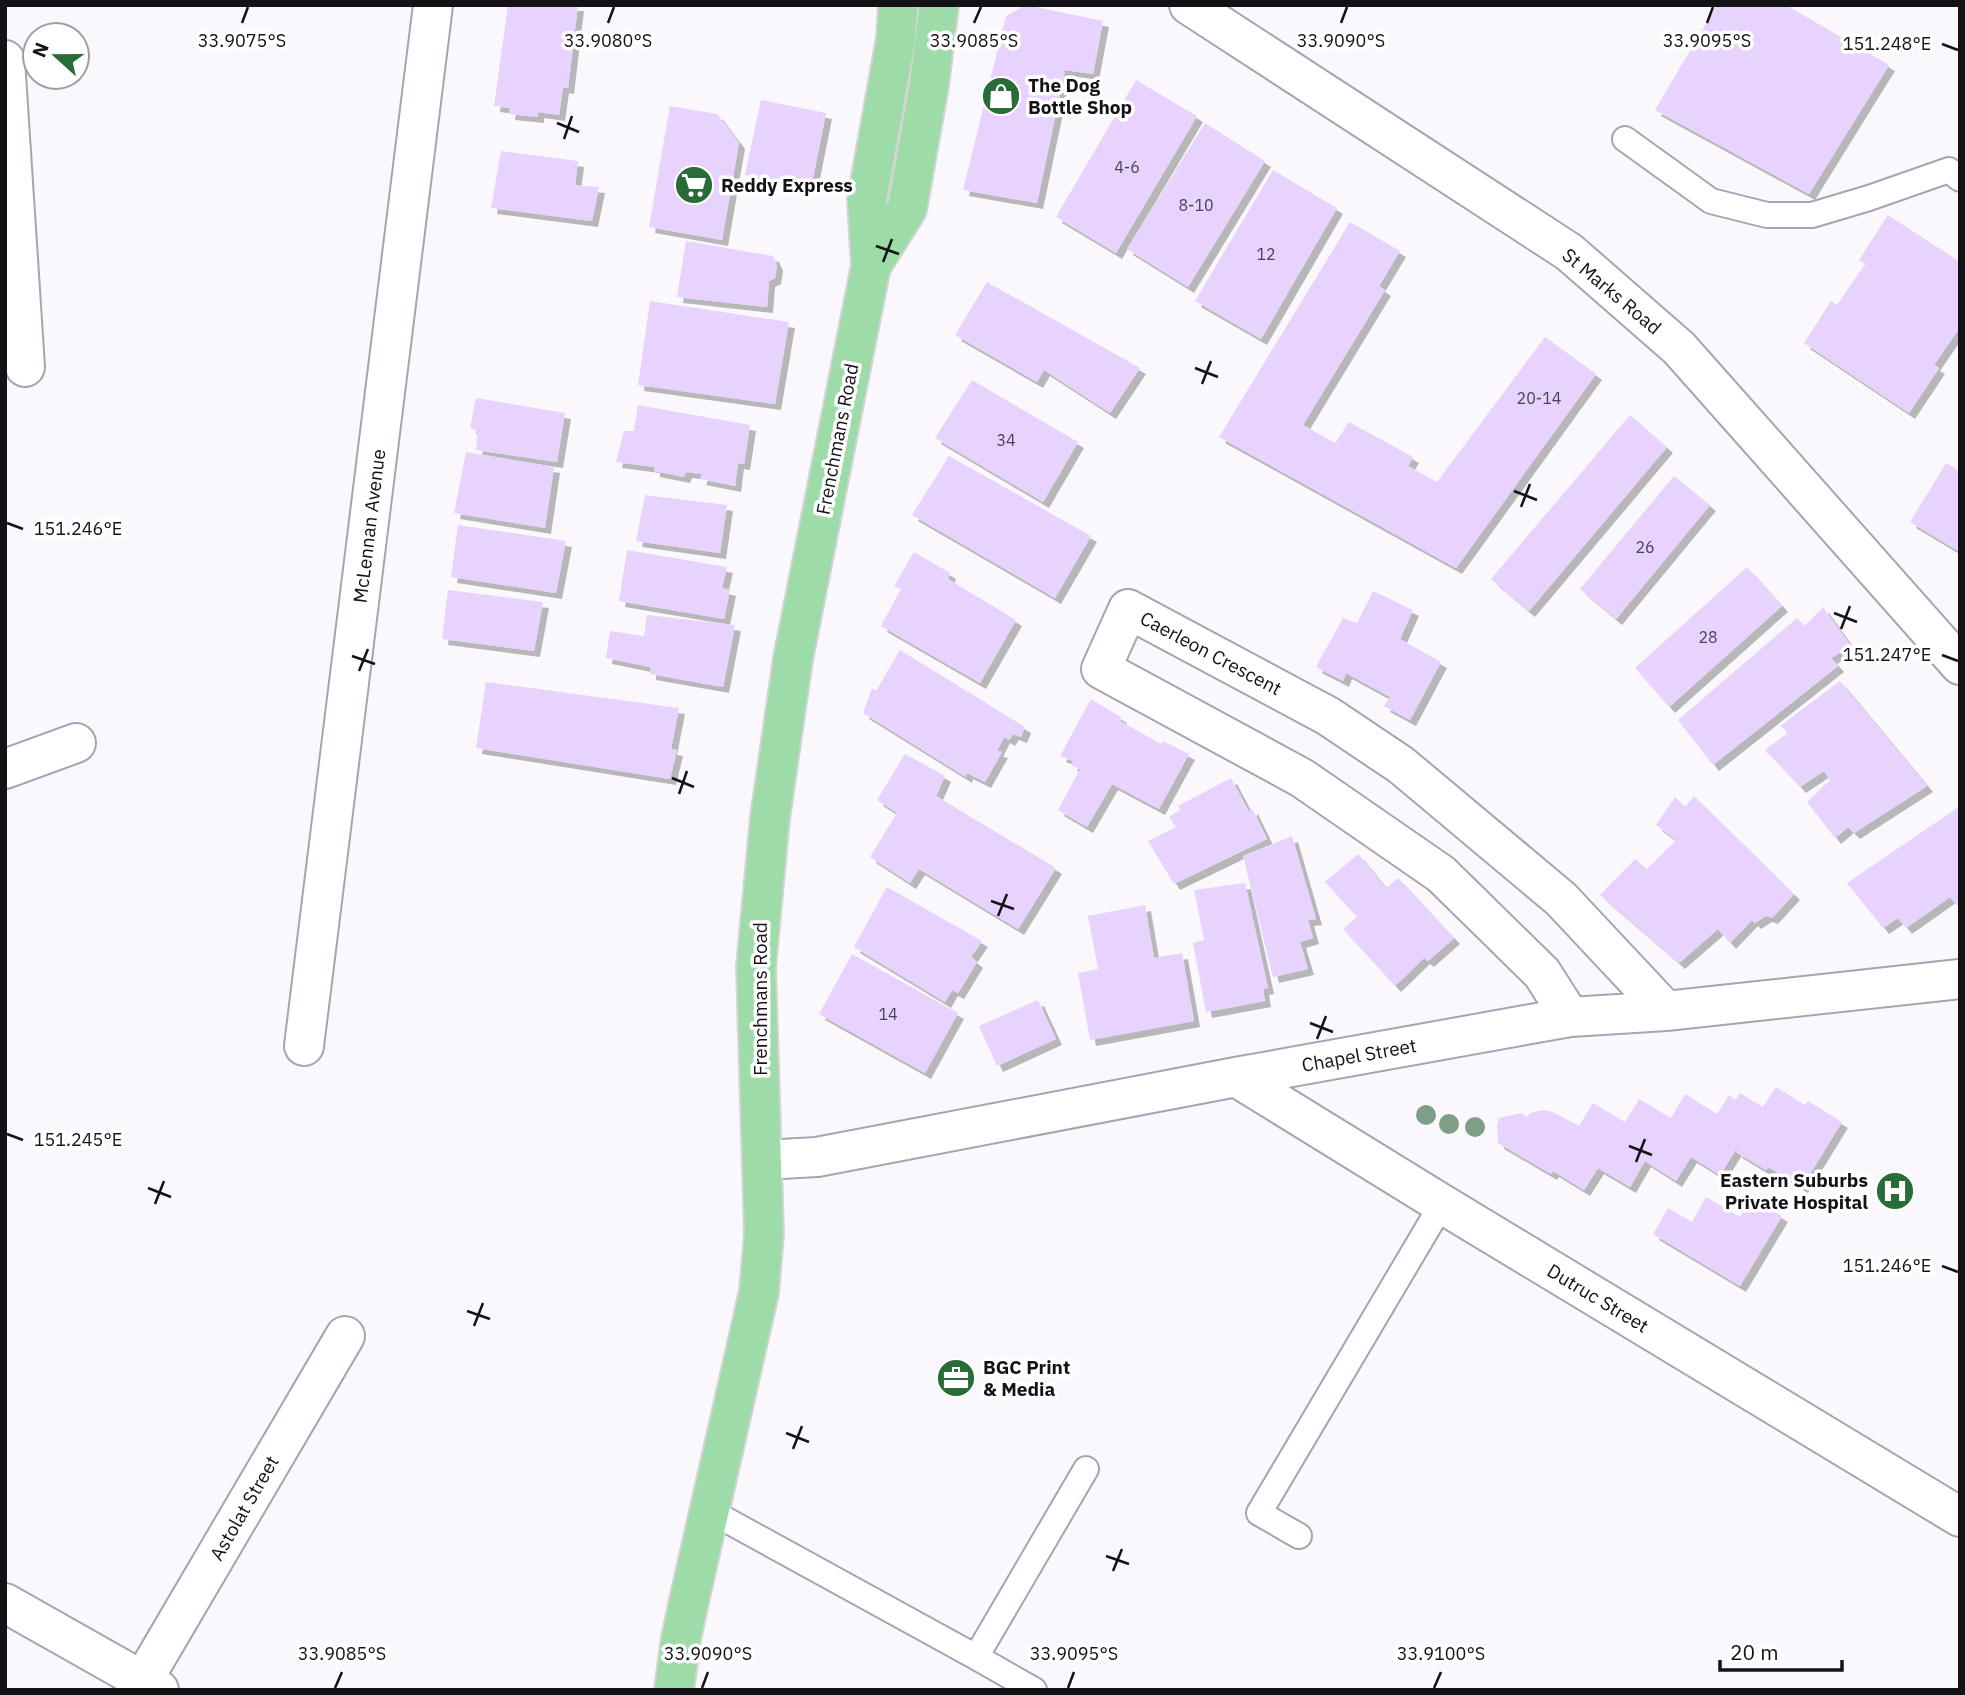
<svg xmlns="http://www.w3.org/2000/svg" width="1965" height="1695" font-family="'IBM Plex Sans',sans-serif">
	<defs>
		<filter id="shadow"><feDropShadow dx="6" dy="6" stdDeviation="0" flood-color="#0004"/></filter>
	</defs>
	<rect width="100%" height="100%" fill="#faf8fc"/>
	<path fill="#e7d3fe" filter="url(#shadow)" d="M508,5H578L568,88L563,87L559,115L538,112V117L509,114L510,108L494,106Z
		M1026,5L1103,21L1093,74L1065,70L1037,203L963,190L1006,16Z
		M1717,5H1786L1889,65L1809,194L1655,110Z
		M1136,80L1197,116L1116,253L1056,217Z
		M761,100L826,113L811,188L745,175Z
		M670,106L717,114L739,143L722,240L649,227Z
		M1205,123L1265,161L1188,287L1127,249Z
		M501,151L578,161L575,185L599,187L592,221L491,208Z
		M1273,170L1337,208L1261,339L1195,301Z
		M1888,215L1960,262V327L1934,365L1939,368L1909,413L1804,343L1831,301L1837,305L1865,264L1859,260Z
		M1350,222L1400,251L1379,286L1385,290L1303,425L1335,443L1349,422L1413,457L1408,466L1437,482L1545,337L1596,374L1456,568L1219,437Z
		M686,241L773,256L777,265L775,278L769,281L767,307L677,297Z
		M987,282L1140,368L1110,413L1044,370L1037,382L955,335Z
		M650,301L789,322L775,404L638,385Z
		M972,380L1078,442L1043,502L935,438Z
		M476,398L565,413L557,462L476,450L478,431L470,428Z
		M638,405L750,425L744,464L738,463L735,486L700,479L702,474L686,472L684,477L654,471V467L616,462L624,431H634Z
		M1630,415L1667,447L1529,611L1491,579Z
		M466,452L554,467L545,528L454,513Z
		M949,456L1091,536L1055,598L912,515Z
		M1946,463L1960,471V552L1910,522Z
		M1674,476L1710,505L1616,619L1580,589Z
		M645,495L727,505L720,553L636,541Z
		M458,525L566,541L556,593L451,577Z
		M627,550L727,567L722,588L730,590L724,619L619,601Z
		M914,552L950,573L948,579L1016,620L980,683L881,626L901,589L894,586Z
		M1747,567L1782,606L1669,707L1635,668Z
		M448,590L543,602L534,651L442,639Z
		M1373,591L1413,610L1400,639L1441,662L1410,720L1384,706L1390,697L1346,673L1343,681L1316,667L1343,618L1357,623Z
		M1823,607L1851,646L1831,658L1838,666L1713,765L1678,720L1797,618L1805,626Z
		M647,615L735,625L723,687L650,674V667L606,658L610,631L644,636Z
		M900,650L1025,727L1021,737L1013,734L1009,740L1004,737L997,751L1002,752L985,782L967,773L966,777L863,713L872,688L876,691Z
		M1840,681L1927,786L1854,833L1848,827L1835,838L1807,802L1830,780L1824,771L1800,787L1765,750L1788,733L1780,726Z
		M486,682L679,708L671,749L677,750L670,779L476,748Z
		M1091,699L1121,717L1120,721L1161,744L1163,741L1189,754L1159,809L1112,784L1087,827L1058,810L1080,769L1071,765L1073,761L1060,756Z
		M905,754L945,776L936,796L1056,868L1018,929L919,869L910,883L870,857L897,813L877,800Z
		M1231,778L1249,812L1252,808L1267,839L1174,884L1148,841L1176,827L1169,817L1180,810L1178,806Z
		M1694,796L1794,894L1772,918L1766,916L1755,923L1752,920L1730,943L1718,929L1679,963L1600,895L1635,859L1647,869L1676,840L1656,825L1675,797L1685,807Z
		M1960,806V909L1950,897L1906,928L1898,918L1883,928L1847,883Z
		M1292,836L1316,919L1308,920L1313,938L1300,942L1308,969L1273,977L1243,856Z
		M1358,854L1386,888L1398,878L1454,938L1428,961L1424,958L1395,986L1343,929L1357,917L1325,882Z
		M1245,883L1268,988L1263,989L1265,1001L1206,1012L1193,943L1204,940L1194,890Z
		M887,887L982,941L971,957L977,962L958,993L952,990L945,1002L854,947Z
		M1145,905L1154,958L1182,953L1194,1021L1090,1040L1078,973L1098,969L1088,916Z
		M852,954L958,1013L925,1073L819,1014Z
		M1038,1000L1056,1039L997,1066L979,1026Z
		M1776,1087L1805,1105L1808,1101L1842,1122L1802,1187L1768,1167L1766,1170L1736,1152L1742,1140L1720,1175L1691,1157L1676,1181L1645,1161L1630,1187L1598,1168L1584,1190L1553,1171L1551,1174L1498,1143L1497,1124L1499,1118L1521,1113L1527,1117L1530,1113L1543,1110L1553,1112L1579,1126L1593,1103L1625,1122L1639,1099L1671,1118L1685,1094L1717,1114L1729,1095L1736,1100L1740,1093L1763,1107Z
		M1706,1197L1740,1217L1751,1198L1782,1216L1740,1286L1653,1234L1668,1208L1692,1222Z"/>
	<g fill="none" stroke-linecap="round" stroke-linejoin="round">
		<g stroke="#aaa2b4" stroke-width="28">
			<path id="lane" d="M1625,139L1711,201L1767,215H1812L1869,198L1949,170L1960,179
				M710,1511L976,1657L1086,1469
				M1299,1536L1259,1513L1442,1204
				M976,1657L1034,1690"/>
		</g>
		<g stroke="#aaa2b4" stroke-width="42">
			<path id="street" d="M1189,5L1569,252L1679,348L1960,665
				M5,60L25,367
				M5,769L76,743
				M1570,1017L1542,973L1441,874L1302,778L1101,669L1128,609L1328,716L1401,765L1561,899L1666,1011
				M304,1046L433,5
				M1236,1077L1442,1204L1960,1517
				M763,1160L817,1157L1236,1077L1570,1017L1666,1011L1960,979
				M143,1680L345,1336"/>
		</g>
		<g stroke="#aaa2b4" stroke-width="42">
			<path id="secondary" d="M5,1603L159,1690"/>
		</g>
		<g stroke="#d5d4d5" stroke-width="42">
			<path id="primary" d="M871,266L907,209L929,85L939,5
				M674,1690L681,1639L689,1601L759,1292L764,1234L756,967L770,818L793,659L871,266L867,200L896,39L898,5"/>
		</g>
		<use href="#lane" stroke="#fff" stroke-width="24"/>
		<use href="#street" stroke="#fff" stroke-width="38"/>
		<use href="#secondary" stroke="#fff" stroke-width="38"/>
		<use href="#primary" stroke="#9ddca9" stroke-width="38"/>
	</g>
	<g fill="#7f9e87">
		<circle cx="1426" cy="1115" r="10"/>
		<circle cx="1449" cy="1124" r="10"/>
		<circle cx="1475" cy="1127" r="10"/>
	</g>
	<path fill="none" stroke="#141117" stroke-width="2.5" d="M242,23L248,7M608,23L614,7M974,23L981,7M1341,23L1347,7M1707,23L1713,7M1942,44L1958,50M557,123L579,132M564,139L572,116M876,246L899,254M883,262L892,239M1195,368L1218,377M1202,384L1211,361M1514,491L1537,500M1521,507L1530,484M7,523L23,529M1834,613L1857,622M1841,629L1850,606M1942,655L1958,661M352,656L375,664M359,671L368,649M672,778L694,787M679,794L687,771M991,901L1014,909M998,916L1007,894M1310,1023L1333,1032M1317,1039L1326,1016M7,1134L23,1140M1629,1146L1652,1155M1636,1162L1645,1139M148,1188L171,1197M155,1204L164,1181M1942,1266L1958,1272M467,1311L490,1319M474,1326L483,1303M786,1433L809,1442M793,1449L802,1426M1106,1556L1129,1564M1113,1571L1122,1549M335,1688L342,1672M702,1688L708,1672M1068,1688L1074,1672M1434,1688L1441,1672"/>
	<defs>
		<g id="shop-disc" transform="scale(2.0125)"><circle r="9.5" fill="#286c37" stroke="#fff"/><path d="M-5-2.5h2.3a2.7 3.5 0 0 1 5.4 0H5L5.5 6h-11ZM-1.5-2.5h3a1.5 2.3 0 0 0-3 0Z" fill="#fff"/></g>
		<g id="supermarket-disc" transform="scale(2.0125)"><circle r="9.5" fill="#286c37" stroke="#fff"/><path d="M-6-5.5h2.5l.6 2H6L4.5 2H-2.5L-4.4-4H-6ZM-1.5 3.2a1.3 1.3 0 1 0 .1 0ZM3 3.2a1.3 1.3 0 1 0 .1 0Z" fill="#fff"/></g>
		<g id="hospital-disc" transform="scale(2.0125)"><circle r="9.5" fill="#286c37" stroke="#fff"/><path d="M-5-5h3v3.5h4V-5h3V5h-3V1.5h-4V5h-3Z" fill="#fff"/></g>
		<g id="office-disc" transform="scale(2.0125)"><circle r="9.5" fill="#286c37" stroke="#fff"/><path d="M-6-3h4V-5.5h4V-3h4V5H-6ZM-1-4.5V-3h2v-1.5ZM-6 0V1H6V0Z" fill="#fff"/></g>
	</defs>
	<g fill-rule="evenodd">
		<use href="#shop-disc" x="1001" y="96"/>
		<use href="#supermarket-disc" x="694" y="185"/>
		<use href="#hospital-disc" x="1895" y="1191"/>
		<use href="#office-disc" x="956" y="1378"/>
	</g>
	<g text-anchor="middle" stroke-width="7" stroke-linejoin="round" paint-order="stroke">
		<g font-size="16" fill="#494251">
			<text x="1127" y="173">4-6</text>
			<text x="1196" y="211">8-10</text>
			<text x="1266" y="260">12</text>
			<text x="1539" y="404">20-14</text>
			<text x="1006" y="446">34</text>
			<text x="1645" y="553">26</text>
			<text x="1708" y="643">28</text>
			<text x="888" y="1020">14</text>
		</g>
		<g font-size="19" font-weight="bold" fill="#141117" stroke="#fff" text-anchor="start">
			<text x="1028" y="92">The Dog<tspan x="1028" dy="22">Bottle Shop</tspan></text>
			<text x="721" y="192">Reddy Express</text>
			<text x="1868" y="1187" text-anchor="end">Eastern Suburbs<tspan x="1868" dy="22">Private Hospital</tspan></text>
			<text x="983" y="1374">BGC Print<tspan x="983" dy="22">&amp; Media</tspan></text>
		</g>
		<g font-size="19" fill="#141117" stroke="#fff">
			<text transform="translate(1612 291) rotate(40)" y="7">St Marks Road</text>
			<text transform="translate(837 439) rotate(-79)" y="7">Frenchmans Road</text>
			<text transform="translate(369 526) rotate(-83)" y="7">McLennan Avenue</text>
			<text transform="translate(1211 653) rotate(28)" y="7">Caerleon Crescent</text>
			<text transform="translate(760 999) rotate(-90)" y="7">Frenchmans Road</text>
			<text transform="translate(1359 1055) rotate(-10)" y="7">Chapel Street</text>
			<text transform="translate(1598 1298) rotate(31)" y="7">Dutruc Street</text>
			<text transform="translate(244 1508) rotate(-60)" y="7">Astolat Street</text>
		</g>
	</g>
	<g font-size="18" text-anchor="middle" fill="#141117" stroke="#fff" stroke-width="7" stroke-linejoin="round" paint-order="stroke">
		<text x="242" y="47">33.9075°S</text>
		<text x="608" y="47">33.9080°S</text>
		<text x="974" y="47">33.9085°S</text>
		<text x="1341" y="47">33.9090°S</text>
		<text x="1707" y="47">33.9095°S</text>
		<text x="1887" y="50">151.248°E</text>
		<text x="78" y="535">151.246°E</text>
		<text x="1887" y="661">151.247°E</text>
		<text x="78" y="1146">151.245°E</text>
		<text x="1887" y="1272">151.246°E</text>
		<text x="342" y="1660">33.9085°S</text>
		<text x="708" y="1660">33.9090°S</text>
		<text x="1074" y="1660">33.9095°S</text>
		<text x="1441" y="1660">33.9100°S</text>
	</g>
	<rect width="1965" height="1695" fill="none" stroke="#141117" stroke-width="14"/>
	<g transform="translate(56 56) rotate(291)"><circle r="33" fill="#ffffff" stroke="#a1a0a2" stroke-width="2"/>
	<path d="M0-5L12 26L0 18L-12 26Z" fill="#286c37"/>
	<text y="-10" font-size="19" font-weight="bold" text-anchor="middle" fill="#141117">N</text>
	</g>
	<path d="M1720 1660v10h122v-10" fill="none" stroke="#141117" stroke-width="3.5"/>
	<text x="1730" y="1660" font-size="21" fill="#141117" stroke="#ffffff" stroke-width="5" paint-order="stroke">20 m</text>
</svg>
